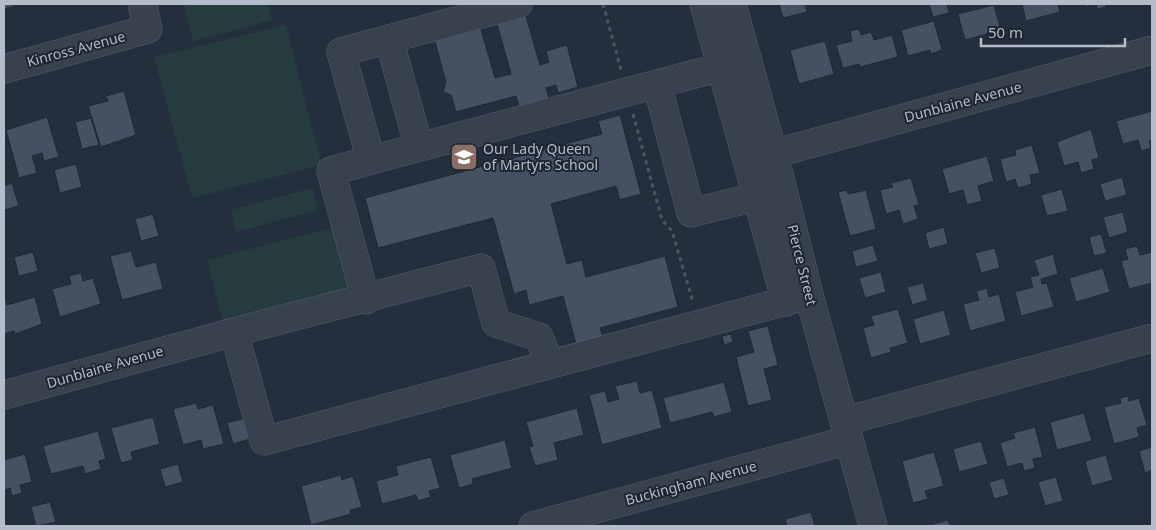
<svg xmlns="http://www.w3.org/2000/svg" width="1156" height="530" font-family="'Noto Sans',sans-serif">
	<rect width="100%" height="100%" fill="#242f3e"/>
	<path fill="#263c3f" d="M183,4H267L272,20L193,41Z
		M286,25L322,165L192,198L154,57Z
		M312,188L318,210L236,232L231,210Z
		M336,227L349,269L347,289L224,326L207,260Z"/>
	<path fill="#455162" stroke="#1f2835" d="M4,4H20L4,9Z
		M779,4H805L807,12L783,18Z
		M929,4H947L949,13L933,17Z
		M1022,4H1058L1060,12L1026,21Z
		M1085,4H1105L1106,7L1097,9L1096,4L1086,7Z
		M994,5L1001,30L965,40L958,14Z
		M526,16L540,65L549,62L546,51L567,45L578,87L558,93L556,85L546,88L551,105L521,113L516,96L456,112L451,95L443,92L446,82L434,38L480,26L495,78L511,74L497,24Z
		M934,21L942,50L931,54L930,50L908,56L901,30Z
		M859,29L861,35L871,32L874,40L892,35L898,57L860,67L859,64L843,68L836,45L852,41L850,31Z
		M825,41L834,74L799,84L790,50Z
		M124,91L136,135L101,147L88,106L108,101L106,96Z
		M1152,111V140L1149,141L1151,148L1141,151L1138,140L1123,144L1116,121Z
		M620,115L641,194L620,200L616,186L551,204L567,264L582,260L586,277L665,256L678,307L600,328L605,345L578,351L563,296L529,305L526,290L514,294L493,218L378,248L365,198L602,134L598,121Z
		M47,117L59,157L44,161L42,153L32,156L37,173L19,178L6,130Z
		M91,118L99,145L82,149L75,122Z
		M1091,129L1099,158L1092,160L1094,169L1081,173L1078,162L1064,166L1057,142Z
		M1032,145L1040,173L1030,175L1032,184L1018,188L1015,179L1006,182L1000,159L1016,155L1015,150Z
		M987,156L994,181L978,186L982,201L967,205L963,190L949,194L942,169Z
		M76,164L82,187L60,193L54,170Z
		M1122,177L1127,195L1105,201L1100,184Z
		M911,178L919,205L914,206L918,219L903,224L899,210L886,214L880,190L893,187L891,183Z
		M12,183L19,206L4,210V186Z
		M1062,189L1068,211L1047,216L1041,195Z
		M847,190L848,194L866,190L876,229L850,236L838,192Z
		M1123,212L1128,232L1109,238L1103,217Z
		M153,214L159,236L141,241L135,219Z
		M944,227L948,244L929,249L925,233Z
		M1101,234L1107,253L1094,256L1089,237Z
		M873,245L878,261L856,267L852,251Z
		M1137,246L1140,255L1152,252V283L1129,289L1121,261L1128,259L1125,249Z
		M995,248L1000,268L981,273L975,253Z
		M131,251L136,267L156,262L163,289L122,300L110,256Z
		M33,252L38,271L19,276L14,257Z
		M1053,254L1058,274L1041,279L1042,284L1047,283L1054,307L1021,316L1015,292L1033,287L1030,277L1039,275L1034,260Z
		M1103,268L1110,292L1076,302L1069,278Z
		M881,272L886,292L865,298L859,278Z
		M81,273L83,281L93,278L101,304L60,317L52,289L71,284L69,276Z
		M923,283L928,300L912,305L907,287Z
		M987,288L989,297L999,294L1006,321L970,331L963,304L979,300L976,291Z
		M4,293L7,305L35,297L42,324L15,334L14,331L4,334Z
		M898,309L908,343L890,348L891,352L871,358L863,328L874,325L871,316Z
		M944,310L951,335L920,344L913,319Z
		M768,326L778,365L764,369L772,400L748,406L736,357L754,352L748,331Z
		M731,334L733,342L724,345L722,336Z
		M637,381L640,393L652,390L662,428L602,445L589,395L605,391L608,402L619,399L615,386Z
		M724,382L732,412L714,417L712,412L670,423L663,398Z
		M1128,396L1129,401L1139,398L1147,425L1137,428L1139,437L1114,444L1104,407L1121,403L1120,398Z
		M196,403L198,409L213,405L224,444L203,449L201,440L183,445L173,409Z
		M577,408L584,435L554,443L558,460L535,466L529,447L533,446L526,422Z
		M1084,413L1092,441L1057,450L1050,422Z
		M153,417L160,444L131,452L133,460L121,463L111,428Z
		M245,418L250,439L233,444L227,423Z
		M1035,427L1043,457L1033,459L1035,468L1024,471L1022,463L1007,467L1000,443L1015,438L1013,433Z
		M98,431L106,459L99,461L101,469L85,474L83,466L51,474L43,446Z
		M505,440L512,468L472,479L473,484L459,488L450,455Z
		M981,441L988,464L959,472L953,449Z
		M1152,447V470L1145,473L1139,451Z
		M934,452L944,486L925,491L928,499L913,503L902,461Z
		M25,454L32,482L20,485L22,493L12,496L10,488L4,490V460Z
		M1106,455L1113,480L1092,486L1085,461Z
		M431,457L440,488L429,491L431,497L418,501L416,495L382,504L376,481L398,475L396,466Z
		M178,464L183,482L165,487L160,469Z
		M341,475L342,480L353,476L362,507L350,510L351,514L311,525L301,486Z
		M1056,477L1063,501L1045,506L1038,482Z
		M1004,478L1009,495L994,499L989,482Z
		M50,502L56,522L36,526L31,507Z
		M811,512L815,526H787L785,519Z
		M948,520L950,526H927Z"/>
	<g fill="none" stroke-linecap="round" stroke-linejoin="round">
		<g stroke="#565f6c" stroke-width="29">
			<path id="minor" d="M518,4L341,52L371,160L657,84
				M704,4L786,302
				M732,4L779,175L809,295L873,526
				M389,39L419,147
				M748,60L657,84L691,213L783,190
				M4,69L148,29L142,4
				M773,154L1152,50
				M366,300L331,171L371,160
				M550,364L539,337L496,323L481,268L234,332L264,441L809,295
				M4,395L234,332
				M845,421L1152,338
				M533,526L849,440"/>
		</g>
		<path stroke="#44595c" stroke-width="3" stroke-dasharray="4 4" stroke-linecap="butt" d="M603,4L621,70
			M633,114L662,220L672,231L693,302"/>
		<use href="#minor" stroke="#38414e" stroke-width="28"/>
	</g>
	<defs>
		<g id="school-square" transform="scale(1.4375)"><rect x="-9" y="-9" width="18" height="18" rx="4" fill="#8d6e63" stroke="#1d2633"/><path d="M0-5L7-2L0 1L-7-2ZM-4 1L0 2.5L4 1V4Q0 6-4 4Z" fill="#fff"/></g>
	</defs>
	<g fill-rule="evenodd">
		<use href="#school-square" x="464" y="157"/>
	</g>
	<g text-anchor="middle" stroke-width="4" stroke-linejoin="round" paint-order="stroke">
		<g font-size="14" fill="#b4bcc9" stroke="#1d2633">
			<text transform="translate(76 49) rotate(-15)" y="5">Kinross Avenue</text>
			<text transform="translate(963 102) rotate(-15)" y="5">Dunblaine Avenue</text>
			<text transform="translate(802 265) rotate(76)" y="5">Pierce Street</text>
			<text transform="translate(105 367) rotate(-16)" y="5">Dunblaine Avenue</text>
			<text transform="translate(691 483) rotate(-15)" y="5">Buckingham Avenue</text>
		</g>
		<g font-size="14" fill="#b4bcc9" stroke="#1d2633" text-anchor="start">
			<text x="483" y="154">Our Lady Queen<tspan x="483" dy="16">of Martyrs School</tspan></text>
		</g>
	</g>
	<rect width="1156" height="530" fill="none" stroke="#b4bcc9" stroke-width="10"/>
	<path d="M981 38v8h144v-8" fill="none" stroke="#b4bcc9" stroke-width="2.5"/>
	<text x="988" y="38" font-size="15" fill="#b4bcc9" stroke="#1d2633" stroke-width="4" paint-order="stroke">50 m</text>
</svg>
